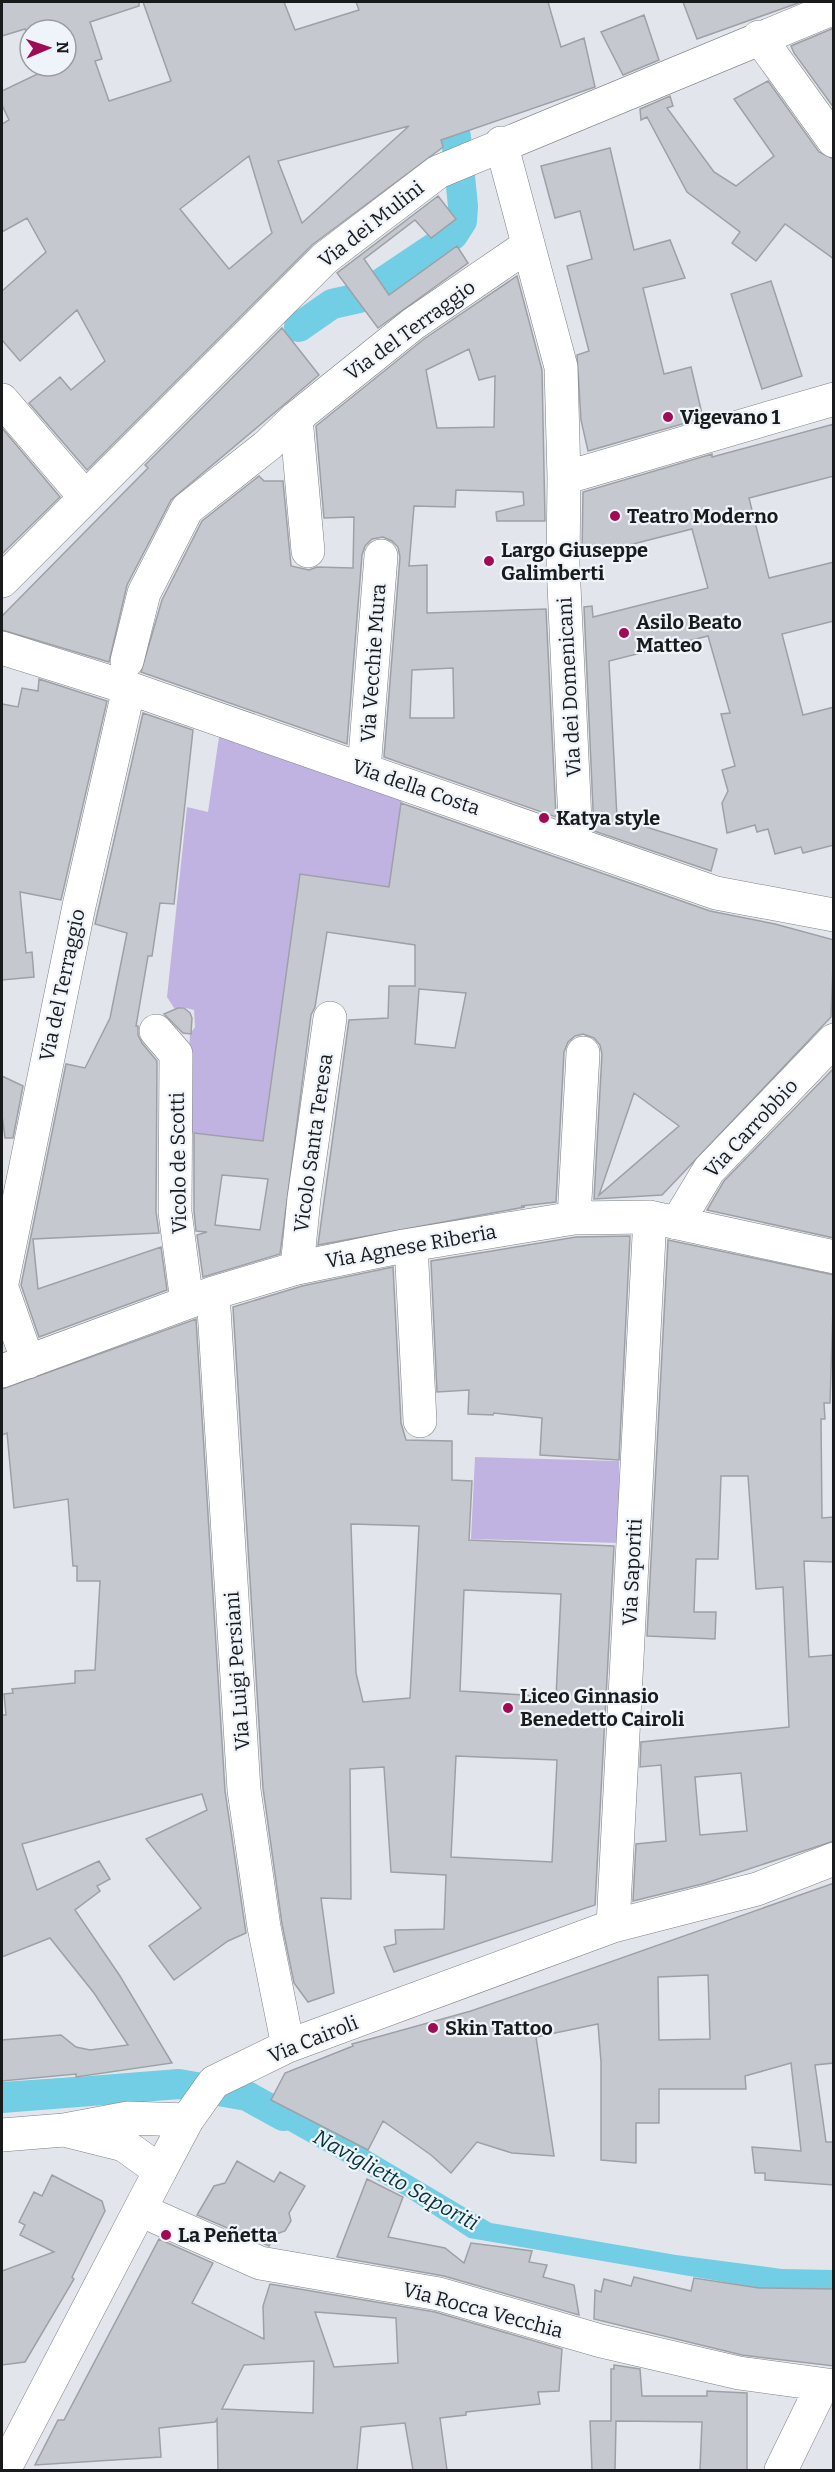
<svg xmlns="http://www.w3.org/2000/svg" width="835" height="2472" font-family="Bitter,serif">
	<rect width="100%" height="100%" fill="#e2e6ec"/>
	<path fill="#c0b3e2" d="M219,737L402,800L389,887L300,874L263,1141L184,1132L190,1034L195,1027L194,1010L182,1007L176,1011L167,997L187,807L208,812Z
		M475,1457L619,1461L620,1543L471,1539Z"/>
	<path fill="#71cee4" d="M186,2074L173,2093L103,2102L97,2083Z
		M76,2077L82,2103L2,2110V2082Z
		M252,2088L368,2150L491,2223L676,2255L782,2269L833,2270V2289L759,2288L469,2238L405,2196L240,2104Z"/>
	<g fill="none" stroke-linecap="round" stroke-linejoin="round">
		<path stroke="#71cee4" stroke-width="30" d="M299,327L332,304L359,298L453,235L462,221L463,206L456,137L445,95
			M2,2098L179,2084L247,2096L283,2116"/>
	</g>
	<path fill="#c6c8cf" stroke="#9ea0a6" stroke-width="1.5" fill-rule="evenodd" d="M2,2H139V6L90,22L102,59L95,61L109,101L171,81L143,2H284L295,30L359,10L356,2H548L561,47L584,38L595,87L441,140L443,147L312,245L87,470L29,403L60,377L71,390L105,361L77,310L20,361L2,340V291L46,252L27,218L2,232V124L9,120L2,105V91L44,71L42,66H66V30H30V40L25,29L2,36ZM409,126L302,223L278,161ZM249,156L272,233L229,269L180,209Z
		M683,2H801L697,39Z
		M644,15L659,60L623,75L601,32Z
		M834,28V108L794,53L791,46Z
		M768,81L819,152L834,159V259L785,224L756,261L732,243L740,232L687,192L647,117L641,120L640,109L670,96L673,106L667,108L714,172L736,186L774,156L734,99Z
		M610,148L634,250L670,240L685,278L643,288L664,374L691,367L703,418L588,451L581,420L577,355L589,351L567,266L592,259L580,211L555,218L541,166Z
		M438,196L456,219L431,238L415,220L364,259L389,295L457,246L468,263L378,328L337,273Z
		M517,276L542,370L545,521H497L496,512L524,505L523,492L456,490L455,507L414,506L409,566L427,565V613L546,609L556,817L384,757L400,557L398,547L392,541L383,537L372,539L365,546L362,555L347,744L141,672L162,600L202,521L259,476L264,481H283L291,566L309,570L317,567L353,568L354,517L324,518L316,426L424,339ZM469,349L479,380L495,376L494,427L437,428L426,370ZM453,668L454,718H410L412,670Z
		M771,281L802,376L762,389L731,294Z
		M282,328L319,375L171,500L127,585L109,662L2,630V616L148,468L145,465Z
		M834,424V476L749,498L769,578L834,562V621L782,634L803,715L834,707V845L803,853L801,847L775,854L768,829L757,832L755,825L727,833L722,803L728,791L722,770L735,766L721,714L730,713L708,636L609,661L617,818L717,849L711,871L594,831L584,607L592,606L593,617L708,588L692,529L582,557L583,492L712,454V457Z
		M2,428L60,497L2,554Z
		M39,679L107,701L61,900L20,892L26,953L32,952L34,977L2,980V704L18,707L22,688L38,691Z
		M143,713L193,730L174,904L160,903L152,956H148L136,1026H138V1035L142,1043L157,1061L156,1212L159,1233L33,1239L38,1289L161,1247L167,1290L39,1337L21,1285L66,1064L85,1068L110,1018L127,933L95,924Z
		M401,803L710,911L775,924L834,940L831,1017L662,1195L594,1199L602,1054L600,1045L594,1038L583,1034L575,1036L568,1042L564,1052L556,1202L521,1206L525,1207L318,1245L349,1020L388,1018L389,986H415V945L327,932L315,1007L311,1015L280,1254L203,1277L197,1235L207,1232L196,1231L194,1211V1133L263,1141L300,874L389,887ZM419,989L466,993L455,1048L415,1044ZM634,1093L679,1126L599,1195ZM222,1175L268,1179L260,1230L215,1225Z
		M178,1008H184L190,1013L192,1018L191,1034L183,1033L164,1014Z
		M834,1068V1238L707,1210L724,1181Z
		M2,1076L23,1086L13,1138H5L2,1115Z
		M630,1236L619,1460L540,1455L542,1418L494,1413L493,1415L468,1414L469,1390L437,1392L431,1261L576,1237Z
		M668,1240L834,1275L830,1403H824L825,1419H821L822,1518L834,1517V1562L804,1561L809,1657L834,1655V1841L706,1883L633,1901L636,1844L666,1841L661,1765L640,1767L641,1742L789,1727L783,1587L756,1589L748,1476H721L718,1559H696L694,1612H716L715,1639L647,1636ZM741,1773L747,1831L700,1835L695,1777Z
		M393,1267L401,1423L406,1440L452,1441V1480L472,1481L469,1540L614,1546L595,1905L394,1972L384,1947L396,1944L395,1930L444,1929L446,1875L391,1872L384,1767L350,1769L351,1899L321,1898L334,1993L308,2002L294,1983L282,1924L263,1788L233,1307L302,1286ZM351,1524L419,1526L410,1698L363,1702L356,1673ZM464,1590L561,1594L556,1697L460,1691ZM456,1756L557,1760L552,1862L451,1857Z
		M196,1319L225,1791L246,1933L228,1941L174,1980L149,1946L201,1908L146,1839L207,1810L202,1794L22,1844L37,1890L99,1861L110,1879L97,1886L100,1891L75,1910L120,1976L172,2063L76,2077V2074L2,2081V2040L61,2035L76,2047L90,2050L128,2045L94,1993L50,1938L2,1957V1715H6L4,1694L13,1693L12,1689L75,1683V1671L95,1670L100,1581H77V1566H73L68,1499L14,1508L7,1433L2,1435V1389Z
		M834,1883V2063L815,2065L826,2142H834V2185L765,2180V2173H755L752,2147L801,2151L791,2063L745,2076L746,2089H659V2123H636V2163L601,2160V2062L598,2024L536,2037L554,2156L512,2153L477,2142L451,2173L431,2155L383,2121L368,2150L271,2100L285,2073L353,2046L352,2044L471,2011ZM708,1975L710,2039L659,2040L658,1977Z
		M237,2161L274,2182L280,2172L305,2186L289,2213L291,2221L285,2231L276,2234L269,2246L197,2215L214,2186L225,2183Z
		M52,2175L102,2201L105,2211L72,2277L74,2279L25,2362L2,2365V2271L54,2252L20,2235L25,2225L19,2222L34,2192L42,2196Z
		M367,2179L403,2197L388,2237L445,2248L464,2263L471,2243L532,2251L529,2262L547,2265L543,2277L574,2285L579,2315L444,2276L337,2257Z
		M159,2239L213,2263L192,2303L264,2339L263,2306L270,2284L435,2312L562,2349L559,2391L538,2392L540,2404L466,2412V2415L440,2418L447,2470H413L405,2423L361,2427L357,2470H218L217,2419L215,2422L159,2428L161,2457L35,2465L58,2420H64ZM315,2312L396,2318L398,2363L334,2367ZM314,2361L313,2413L222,2409L244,2365Z
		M634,2277L691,2291L694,2278L759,2288L834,2289V2366L742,2355L594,2319L595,2290L601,2292L604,2279L631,2286Z
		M614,2365L640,2369L642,2396H707V2391L747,2393V2470H700L702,2422L616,2421L615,2470H592L590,2421H611V2369H614Z"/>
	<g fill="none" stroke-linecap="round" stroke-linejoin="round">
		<g stroke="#7c8086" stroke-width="34">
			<path id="street" d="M759,37L834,141
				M501,143L561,367L564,478L563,564L576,843
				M2,400L85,497
				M564,478L834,399
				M308,551L296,418L413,324L527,246
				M2,581L325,258L438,172L834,8
				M2,648L129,688L716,893L834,915
				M127,661L144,593L187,509L268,445L296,418
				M364,770L381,556
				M156,1031L176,1054L175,1212L187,1302
				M574,1218L583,1053
				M677,1223L709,1170L834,1040
				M411,1245L420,1421
				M297,1268L304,1198L330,1018
				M2,1283L79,906L129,688
				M2,1288L28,1362
				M213,1293L244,1790L264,1927L288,2046
				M2,1371L213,1293L297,1268L404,1246L574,1218L650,1217L834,1257
				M613,1926L650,1217
				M160,2171L187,2120L214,2082L288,2046L613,1926L757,1889L834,1859
				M140,2210L260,2263L439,2294L601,2341L739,2373L834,2386
				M781,2470L822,2386"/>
		</g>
		<g stroke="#7c8086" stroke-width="34">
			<path id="secondary" d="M2,2135L64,2130L128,2118L187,2120
				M4,2470L160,2171L124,2145L64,2130"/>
		</g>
		<use href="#street" stroke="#fff" stroke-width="33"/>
		<use href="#secondary" stroke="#fff" stroke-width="33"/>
	</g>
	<g fill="#9f0c55" stroke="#eff4fa" stroke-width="2">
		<circle cx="668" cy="417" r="6"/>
		<circle cx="615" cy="516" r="6"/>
		<circle cx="489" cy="561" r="6"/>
		<circle cx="624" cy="633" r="6"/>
		<circle cx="544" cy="818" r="6"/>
		<circle cx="508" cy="1708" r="6"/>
		<circle cx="433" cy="2028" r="6"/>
		<circle cx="166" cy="2235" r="6"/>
	</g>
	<g text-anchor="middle" stroke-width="4.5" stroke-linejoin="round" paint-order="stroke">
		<g font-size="20" fill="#191a1c" stroke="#eff4fa">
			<text transform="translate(371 224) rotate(-38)" y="7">Via dei Mulini</text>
			<text transform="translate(410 330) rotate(-36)" y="7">Via del Terraggio</text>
			<text transform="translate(373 663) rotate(-86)" y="7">Via Vecchie Mura</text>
			<text transform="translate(569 687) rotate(-93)" y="7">Via dei Domenicani</text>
			<text transform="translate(416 787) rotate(19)" y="7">Via della Costa</text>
			<text transform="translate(62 985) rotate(-78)" y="7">Via del Terraggio</text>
			<text transform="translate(751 1128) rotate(-47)" y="7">Via Carrobbio</text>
			<text transform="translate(313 1143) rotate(-82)" y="7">Vicolo Santa Teresa</text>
			<text transform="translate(178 1163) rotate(-91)" y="7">Vicolo de Scotti</text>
			<text transform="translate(411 1246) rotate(-10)" y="7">Via Agnese Riberia</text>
			<text transform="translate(632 1572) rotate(-87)" y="7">Via Saporiti</text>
			<text transform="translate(237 1671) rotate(-94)" y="7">Via Luigi Persiani</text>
			<text transform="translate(313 2039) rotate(-22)" y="7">Via Cairoli</text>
			<text transform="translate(483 2310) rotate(15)" y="7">Via Rocca Vecchia</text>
		</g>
		<g font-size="20" font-weight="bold" fill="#191a1c" stroke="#eff4fa" text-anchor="start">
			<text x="680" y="424">Vigevano 1</text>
			<text x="627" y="523">Teatro Moderno</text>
			<text x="501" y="557">Largo Giuseppe<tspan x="501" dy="23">Galimberti</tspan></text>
			<text x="636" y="629">Asilo Beato<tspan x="636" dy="23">Matteo</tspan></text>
			<text x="556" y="825">Katya style</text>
			<text x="520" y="1703">Liceo Ginnasio<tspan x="520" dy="23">Benedetto Cairoli</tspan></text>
			<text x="445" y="2035">Skin Tattoo</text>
			<text x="178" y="2242">La Peñetta</text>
		</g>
		<g font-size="21" font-style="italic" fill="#05343d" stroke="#eff4fa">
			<text transform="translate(396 2180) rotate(29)" y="7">Naviglietto Saporiti</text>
		</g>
	</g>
	<rect width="835" height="2472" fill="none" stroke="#191a1c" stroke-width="6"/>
	<g transform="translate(48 48) rotate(88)"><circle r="28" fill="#eff4fa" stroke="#999da1" stroke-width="1.5"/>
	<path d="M0-4.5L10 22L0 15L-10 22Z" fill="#9f0c55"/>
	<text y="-9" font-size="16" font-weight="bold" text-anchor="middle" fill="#191a1c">N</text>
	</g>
</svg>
